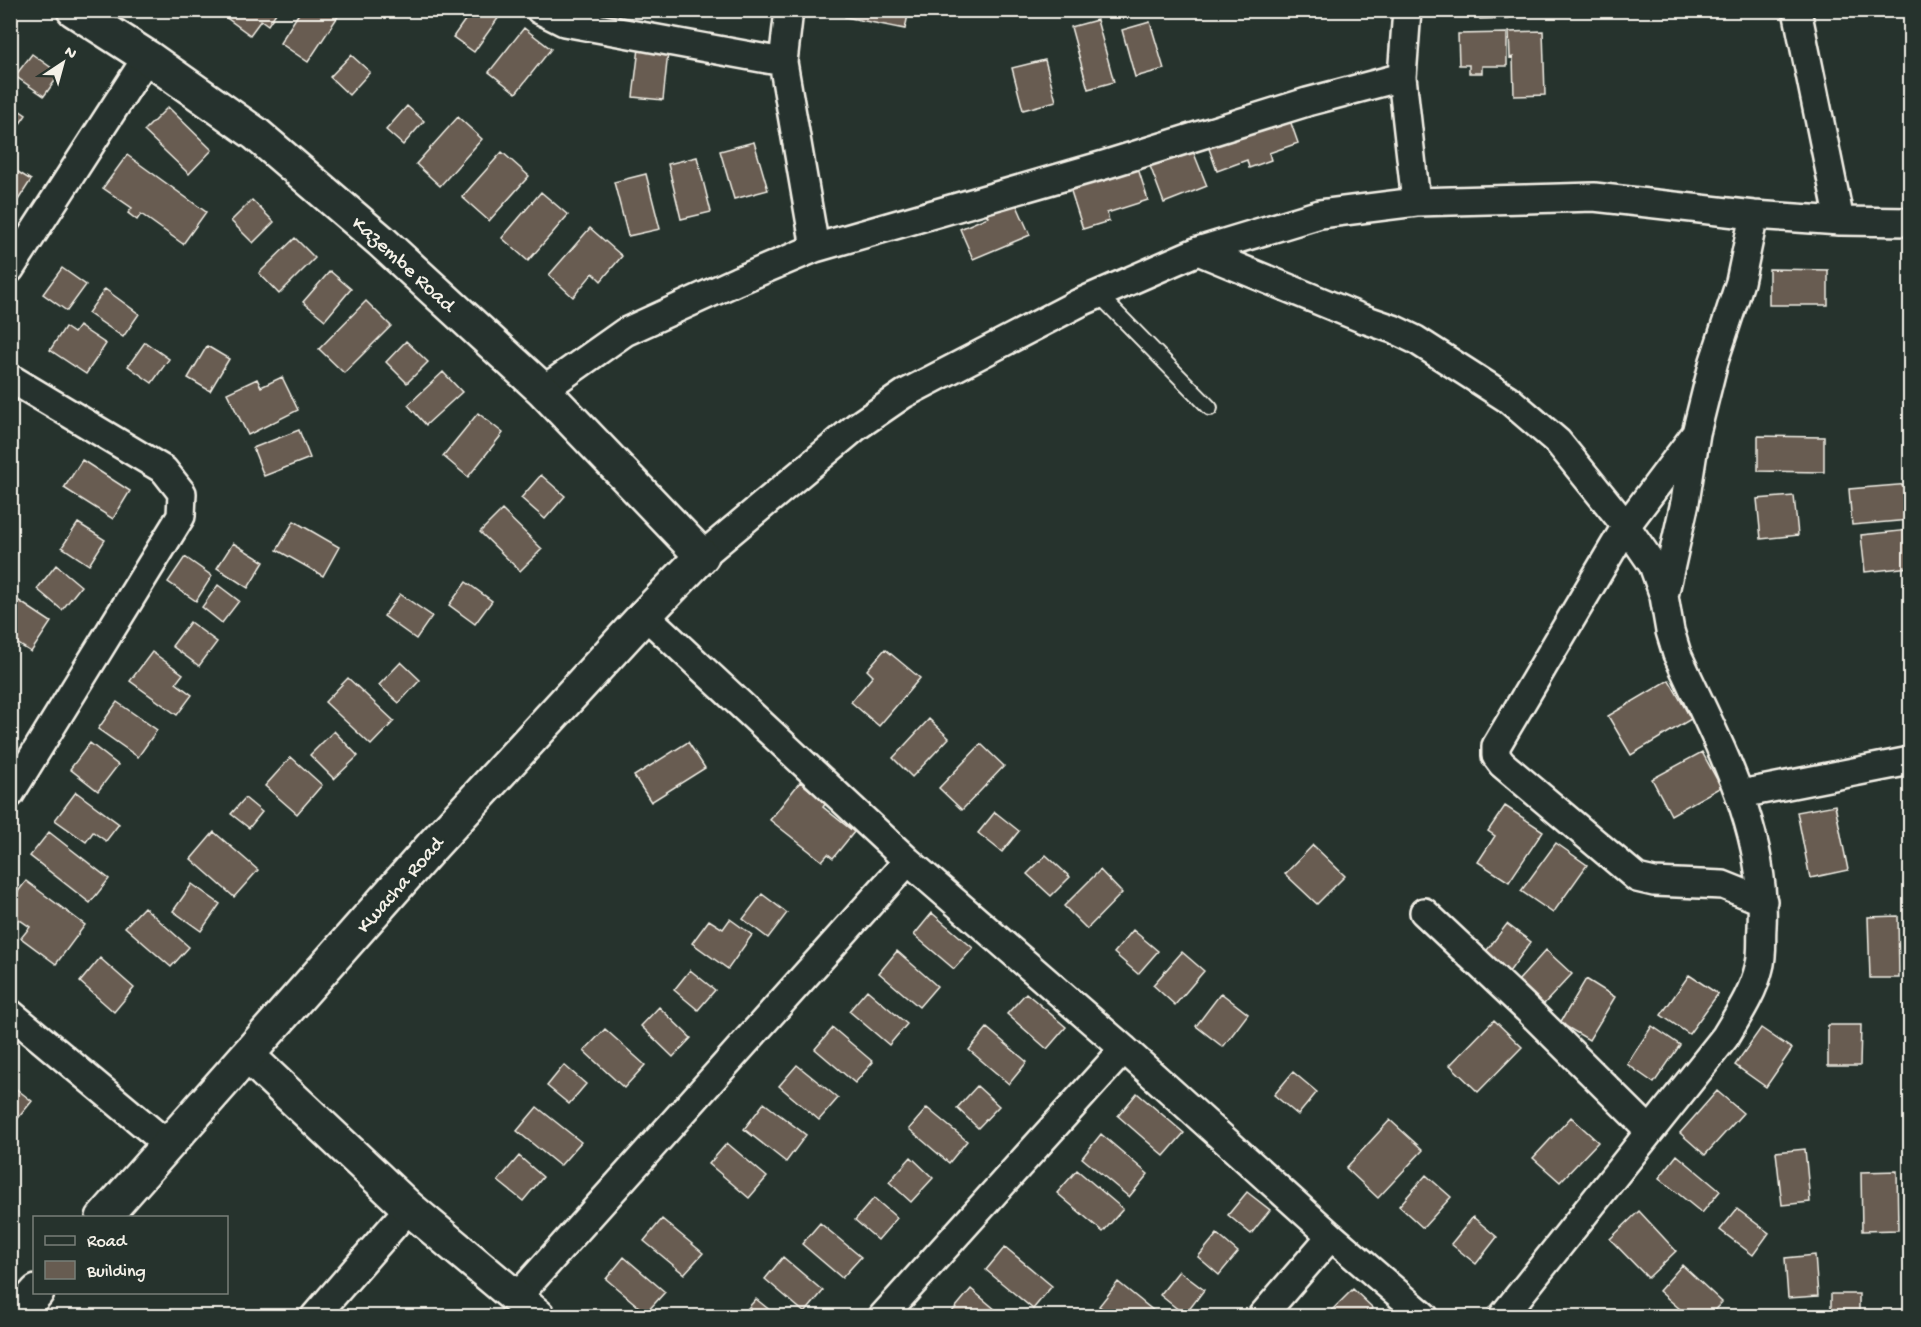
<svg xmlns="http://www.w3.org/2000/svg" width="1921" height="1327" font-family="'Gochi Hand',sans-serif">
	<rect width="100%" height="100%" fill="#26332d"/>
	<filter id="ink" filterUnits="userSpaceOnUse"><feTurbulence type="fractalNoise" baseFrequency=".0167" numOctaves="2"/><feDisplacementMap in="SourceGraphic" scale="12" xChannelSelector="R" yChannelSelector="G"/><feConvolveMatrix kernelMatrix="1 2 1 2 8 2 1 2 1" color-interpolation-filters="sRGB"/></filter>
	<g filter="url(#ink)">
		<path fill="#675c51" stroke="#f4f1e8" stroke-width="1.5" d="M228,10H278L268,25L261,20L250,35L224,16Z
			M301,10H333L339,15L308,62L280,43Z
			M467,10H490L499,17L474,52L453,37L470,13Z
			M847,10H909L905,29L845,17Z
			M1479,10H1509V18L1480,19Z
			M1097,20L1114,82L1088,89L1071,27Z
			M1150,22L1164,69L1135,77L1122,30Z
			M524,28L551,49L516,93L489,72Z
			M1543,31L1545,95L1514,96L1513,57L1510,58L1509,32Z
			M1507,33V66H1482V73H1469V65H1459L1458,34Z
			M639,48L668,52L663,100L633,97Z
			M32,54L60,74L44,96L15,76Z
			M351,55L370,72L349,95L330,77Z
			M1045,60L1056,101L1023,110L1012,68Z
			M10,104L26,115L10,138Z
			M407,106L424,121L403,145L386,130Z
			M168,107L212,150L189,174L144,131Z
			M1286,109L1298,143L1269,153L1271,160L1249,168L1247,160L1217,171L1205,137Z
			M458,117L482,139L440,186L416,164Z
			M1189,141L1207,186L1164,203L1147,158Z
			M754,142L768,190L734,199L720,151Z
			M502,152L529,176L489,221L462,197Z
			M127,155L206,212L183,244L141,214L137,220L128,213L132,208L103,188Z
			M697,157L711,212L681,219L668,164Z
			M1136,162L1148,200L1107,213L1109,221L1083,229L1069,185Z
			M10,167L31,180L13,208L10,206Z
			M646,174L660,229L628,236L614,182Z
			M541,192L568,215L528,261L502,238Z
			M1014,199L1030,235L973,259L960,229L988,217L985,212Z
			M252,200L274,222L253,243L231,221Z
			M590,228L622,256L601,281L593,273L573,297L549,275Z
			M295,238L315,258L279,294L259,273Z
			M62,268L86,285L67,311L43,294Z
			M1769,269L1828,270V305H1769Z
			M330,271L351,289L325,320L303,302Z
			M105,289L139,314L123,337L88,313Z
			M366,301L391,326L344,373L319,349Z
			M79,326L106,344L86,374L50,350L65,327L74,333Z
			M406,341L428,362L407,383L386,362Z
			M145,342L169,359L152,383L128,366Z
			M207,346L229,359L210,391L188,378Z
			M443,372L462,392L426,425L408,405Z
			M282,377L298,410L248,435L227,393L257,379L261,387Z
			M478,413L503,433L468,477L443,456Z
			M299,430L310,458L264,476L253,448Z
			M1758,436L1824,437V472L1758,471Z
			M82,460L130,491L113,519L64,488Z
			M541,475L565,496L545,519L521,498Z
			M1910,484V520L1852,525L1849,489Z
			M1794,496L1798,535L1761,539L1757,499Z
			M502,510L542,549L520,571L480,532Z
			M294,521L339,547L323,576L277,550Z
			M78,523L105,540L89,565L62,547Z
			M1910,530V567L1865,572L1861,535Z
			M233,543L264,562L248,588L217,568Z
			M185,557L212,576L196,601L168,582Z
			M56,565L81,586L62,610L37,589Z
			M466,582L492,601L475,624L449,605Z
			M218,585L239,601L222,623L202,607Z
			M400,594L432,616L416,639L384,616Z
			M10,595L51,622L31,652L10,639Z
			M190,622L217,642L199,666L172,646Z
			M885,649L920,678L879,726L851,702L873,676L867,670Z
			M152,652L183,674L176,683L192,695L177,715L130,681Z
			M401,662L420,680L399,703L379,685Z
			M348,678L394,721L371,745L325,702Z
			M1669,680L1691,719L1631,755L1608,716Z
			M117,702L157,730L138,757L98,729Z
			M929,719L949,738L912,777L893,758Z
			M334,731L358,756L334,779L310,755Z
			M688,742L705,768L651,802L634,776Z
			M90,743L118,765L98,791L70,769Z
			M981,744L1004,766L962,810L939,788Z
			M1702,752L1721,787L1671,815L1652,779Z
			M291,757L322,785L297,814L265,786Z
			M800,782L826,803L823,807L854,832L833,858L828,854L822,861L770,820Z
			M76,792L119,824L106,841L93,832L86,842L55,820Z
			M245,798L262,812L249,828L231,814Z
			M1835,805L1848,870L1810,878L1797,812Z
			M1505,806L1543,831L1509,882L1478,862L1495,836L1488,831Z
			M995,812L1019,831L1002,852L978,833Z
			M49,832L109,879L90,903L30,856Z
			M214,832L258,870L234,897L191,859Z
			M1556,843L1587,865L1553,913L1521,891Z
			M1313,845L1345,876L1317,904L1285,874Z
			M1046,855L1070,877L1051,896L1027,874Z
			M1100,870L1122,893L1087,929L1064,906Z
			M26,881L85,925L56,964L21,938L30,927L10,913V902Z
			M192,884L220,904L201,931L173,911Z
			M762,894L787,913L768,938L743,919Z
			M144,907L189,947L171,967L125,927Z
			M932,913L973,948L954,969L914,935Z
			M1898,916L1899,978H1870L1868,917Z
			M730,919L752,935L728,969L692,943L709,920L723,929Z
			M1507,924L1531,942L1509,972L1484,954Z
			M1133,930L1158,951L1138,974L1114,953Z
			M1546,950L1572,974L1543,1005L1517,982Z
			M897,951L937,986L919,1007L879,973Z
			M1182,952L1204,971L1175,1005L1153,985Z
			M100,958L134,988L114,1012L80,982Z
			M690,970L715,990L698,1010L674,990Z
			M1689,975L1718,994L1689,1034L1661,1015Z
			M1586,979L1615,997L1589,1040L1560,1023Z
			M867,990L907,1024L889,1045L849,1011Z
			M1026,993L1066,1027L1047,1049L1007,1014Z
			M1221,993L1248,1014L1223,1047L1196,1026Z
			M659,1007L691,1038L673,1057L641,1026Z
			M1494,1020L1522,1047L1478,1092L1450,1065Z
			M1828,1025H1861L1860,1066H1828Z
			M1652,1026L1680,1045L1654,1083L1627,1064Z
			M833,1028L873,1062L855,1083L815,1049Z
			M987,1028L1027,1062L1009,1084L969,1050Z
			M1761,1028L1792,1049L1766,1087L1735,1065Z
			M605,1029L645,1065L624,1088L584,1051Z
			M564,1065L586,1084L569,1104L547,1086Z
			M797,1065L838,1098L819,1120L779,1086Z
			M1293,1072L1317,1092L1298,1115L1274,1095Z
			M10,1084L32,1101L15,1122L10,1118Z
			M977,1086L999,1106L978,1128L957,1108Z
			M1717,1091L1743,1113L1705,1155L1680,1133Z
			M1137,1093L1184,1133L1164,1156L1118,1116Z
			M764,1103L806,1135L786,1162L744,1129Z
			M537,1107L581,1142L560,1166L517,1131Z
			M927,1108L967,1141L949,1163L909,1129Z
			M1571,1117L1598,1142L1560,1182L1533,1158Z
			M1390,1120L1423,1150L1378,1198L1346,1168Z
			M1101,1134L1148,1174L1129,1197L1082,1158Z
			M727,1143L767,1177L749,1198L709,1164Z
			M1805,1149L1810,1202L1782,1205L1776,1152Z
			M1677,1155L1720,1191L1702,1213L1659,1178Z
			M519,1156L543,1177L523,1201L498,1181Z
			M911,1157L933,1178L911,1202L889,1182Z
			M1077,1170L1123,1209L1103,1232L1057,1193Z
			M1897,1171L1898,1230L1862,1231L1861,1172Z
			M1426,1175L1451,1197L1423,1228L1399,1206Z
			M1247,1192L1270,1210L1251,1234L1228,1215Z
			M874,1198L897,1218L878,1240L855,1220Z
			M1737,1209L1769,1233L1753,1255L1720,1230Z
			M1639,1211L1676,1251L1648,1278L1610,1239Z
			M1473,1217L1497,1237L1476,1264L1451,1244Z
			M662,1219L703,1253L684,1274L644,1241Z
			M820,1223L861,1257L842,1278L802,1244Z
			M1217,1234L1238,1252L1219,1275L1198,1257Z
			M1005,1247L1052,1286L1033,1309L986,1270Z
			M1815,1255L1818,1296L1788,1298L1785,1258Z
			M624,1257L665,1292L646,1313L606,1279Z
			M783,1257L823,1291L805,1313L765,1279Z
			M1682,1265L1722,1302L1709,1316H1688L1659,1291Z
			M1179,1271L1204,1290L1185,1315L1160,1295Z
			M1118,1282L1160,1316H1112L1099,1306Z
			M971,1289L1003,1316H956L951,1313Z
			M1353,1289L1373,1308L1366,1316H1338L1332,1310Z
			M1831,1294H1859V1316H1831Z
			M756,1299L777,1316H741Z"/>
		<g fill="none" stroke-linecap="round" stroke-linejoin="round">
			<g stroke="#f4f1e8" stroke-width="18">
				<path id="service" d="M1098,294L1210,408"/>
			</g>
			<g stroke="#f4f1e8" stroke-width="32">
				<path id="minor" d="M540,10L564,22L783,62L815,248
					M1797,10L1840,221
					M783,62L789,10
					M1402,77L1416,202
					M1198,251L1361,318L1393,329L1416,340L1508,399L1558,442L1626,526L1653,565L1664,596L1670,631L1677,654C1717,742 1767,828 1762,927C1761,940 1763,955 1759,968C1753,993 1738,1015 1725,1037L1503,1316
					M10,269L147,57
					M10,378L164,470L182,493L181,516L10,794
					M543,390L625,332L737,281L815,248L1104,165L1307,102L1402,77L1407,10
					M1696,433L1626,526L1496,746V756L1502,764L1637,878L1654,882L1723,885L1763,901
					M702,556L856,427L904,394L1079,303L1198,251L1320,214L1416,202L1594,197L1754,215L1840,221L1910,222
					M1664,596L1685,502L1696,433L1714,361L1740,282L1754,215
					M645,615L908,861L1124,1049L1331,1236L1424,1316
					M1741,794L1910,761
					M1424,912L1527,1009L1650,1131
					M10,1013L167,1144
					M516,1298L908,861
					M315,1316L409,1208
					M883,1316L1124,1049
					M1262,1316L1331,1236"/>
			</g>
			<g stroke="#f4f1e8" stroke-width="38">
				<path id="tertiary" d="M248,1056L409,1208L538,1316"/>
			</g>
			<g stroke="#f4f1e8" stroke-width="38">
				<g id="secondary">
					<path id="s1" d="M74,10L147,57L256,134L381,241L543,390L702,556L645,615L433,845L103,1218"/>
					<path d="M16,1316L37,1292"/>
				</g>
			</g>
			<use href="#service" stroke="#26332d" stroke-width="14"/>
			<use href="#minor" stroke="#26332d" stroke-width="27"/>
			<use href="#tertiary" stroke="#26332d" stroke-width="33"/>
			<use href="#secondary" stroke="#26332d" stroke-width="33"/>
		</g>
	</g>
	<g text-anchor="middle" stroke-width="4.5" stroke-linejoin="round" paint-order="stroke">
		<g font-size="21" fill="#f4f1e8" stroke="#26332d">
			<text dy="7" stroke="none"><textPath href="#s1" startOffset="417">Kazembe Road</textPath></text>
			<text transform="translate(399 884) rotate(-49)" y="7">Kwacha Road</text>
		</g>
	</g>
	<rect width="1921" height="1327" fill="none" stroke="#26332d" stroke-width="36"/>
	<rect x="18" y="18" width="1885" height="1291" fill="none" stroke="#f4f1e8" stroke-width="2" filter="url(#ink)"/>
	<rect x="33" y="1216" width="195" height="78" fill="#26332d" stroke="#787f78" stroke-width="1.5"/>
	<rect x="45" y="1236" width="30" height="9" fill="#26332d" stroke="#787f78" stroke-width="1.5"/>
	<text x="87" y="1246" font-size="18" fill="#f4f1e8">Road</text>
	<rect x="45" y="1261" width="30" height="18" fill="#675c51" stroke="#787f78" stroke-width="1.5"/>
	<text x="87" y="1276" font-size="18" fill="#f4f1e8">Building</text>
	<g transform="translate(63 63) rotate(36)" stroke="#26332d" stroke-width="4.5" paint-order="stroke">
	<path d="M0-4.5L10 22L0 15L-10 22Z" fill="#f4f1e8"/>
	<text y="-9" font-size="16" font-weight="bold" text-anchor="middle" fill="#f4f1e8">N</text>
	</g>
</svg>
